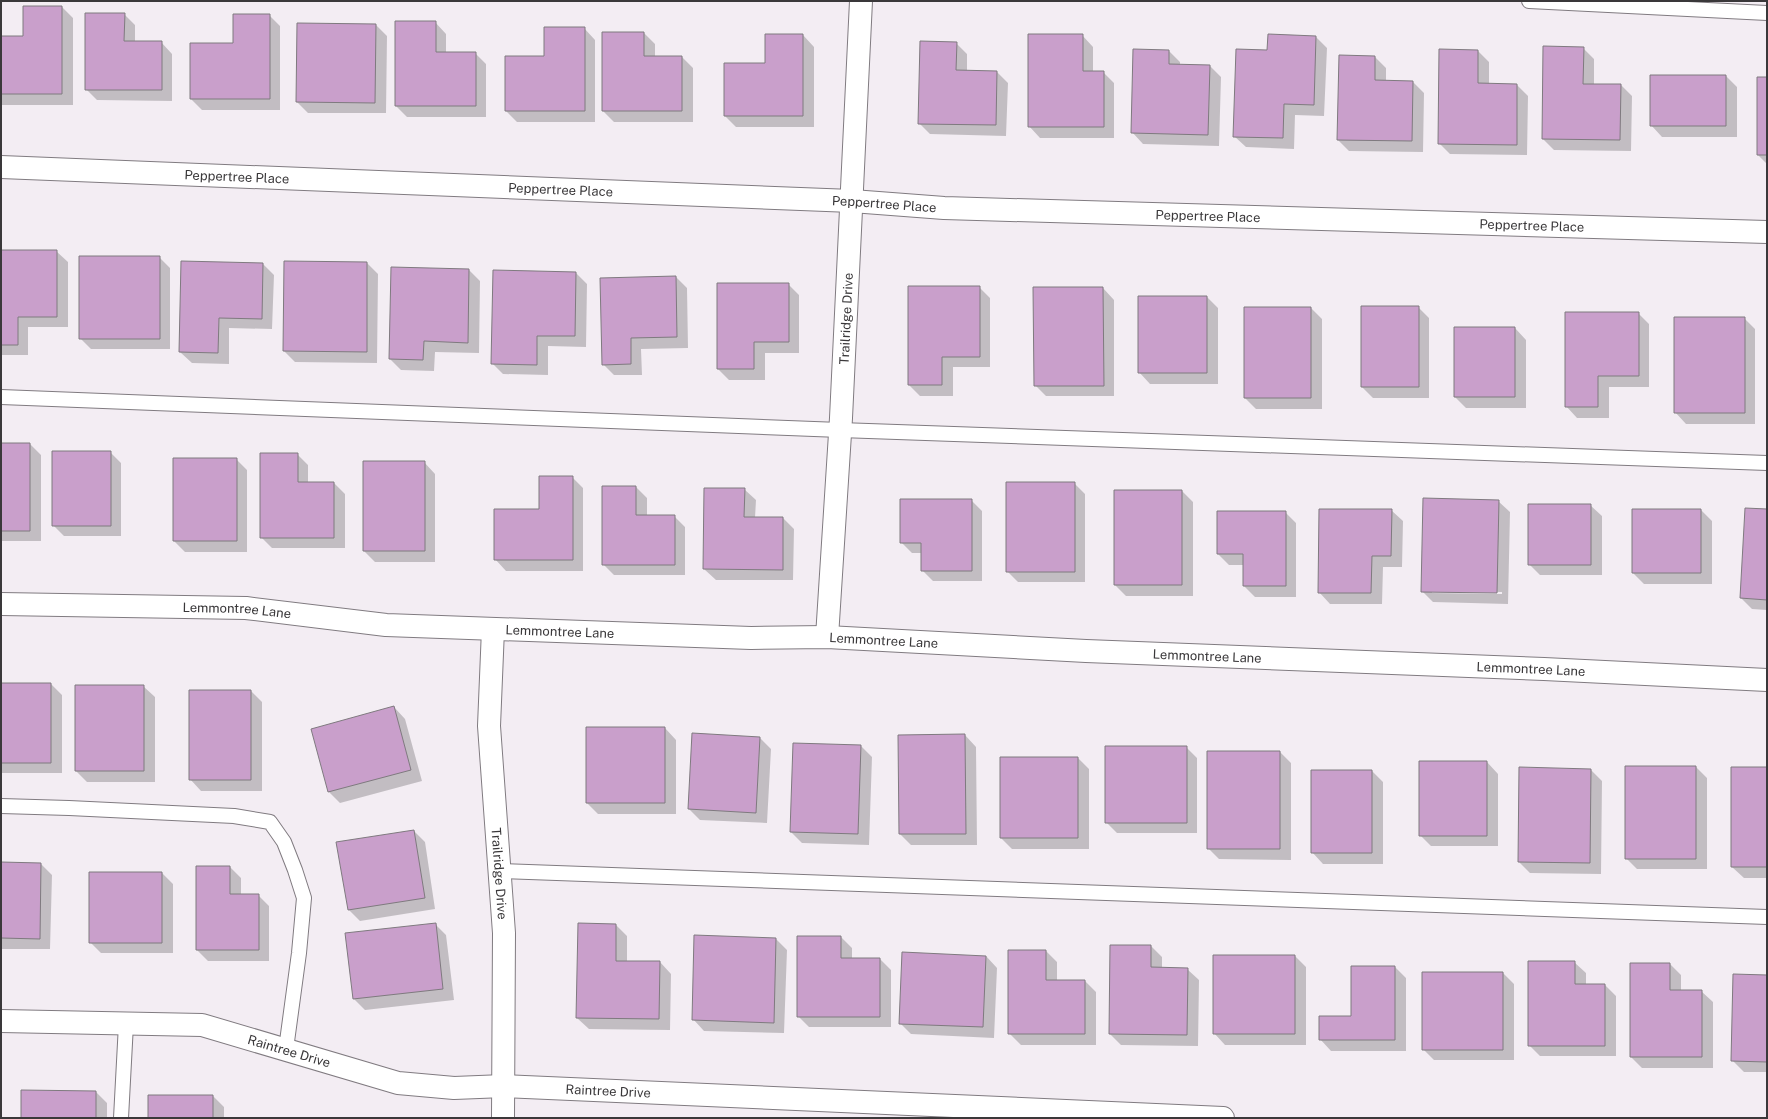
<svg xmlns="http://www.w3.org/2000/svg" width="1768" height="1119" font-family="'Public Sans',sans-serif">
	<rect width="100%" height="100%" fill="#f3edf3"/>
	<path fill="#0003" fill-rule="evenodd" d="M62,7L73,18V105H1V37H24Z
		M124,14L135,25V42H161L172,54V101L97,100L86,89Z
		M269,15L280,26V110H202L191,99L234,44Z
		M435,22L446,34V53H475L486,64V117H407L396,106Z
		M376,25L387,36L386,113H308L297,102Z
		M584,28L595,40V122H517L506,111L545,57Z
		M644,33L655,44V57H682L693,68V122H614L603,111Z
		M803,35L814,47V127H736L725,116L766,64Z
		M1082,35L1093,47V72H1103L1114,83V138H1040L1029,126Z
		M1316,37L1327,48L1324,116L1295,115L1294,149L1246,147L1234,136L1268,51Z
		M956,43L967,54V71L997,72L1008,83L1006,136L930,134L919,123Z
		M1583,48L1594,59V85H1621L1632,96L1631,151L1554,150L1543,139Z
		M1169,51L1180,62V65L1210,66L1221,77L1219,146L1143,144L1132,132Z
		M1478,51L1489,62V84L1517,85L1528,96L1527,155L1450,154L1439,143Z
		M1340,56L1375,57L1386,68V82H1413L1424,93L1423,152L1349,151L1338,140Z
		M1651,76H1726L1737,87V137H1662L1651,125Z
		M1767,78V164L1758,155Z
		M1,251H56L68,262V327H28V355H1Z
		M159,257L170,268V349H91L80,338Z
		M285,262L367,263L378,274L377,363L295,362L284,351Z
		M263,264L274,275L272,329L229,328V364L192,363L180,352Z
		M469,270L480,281L479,353L435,352L434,371L401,370L390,359Z
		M576,273L587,284L586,347L548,346V375L503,374L492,363Z
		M676,277L687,288L688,348L641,349L642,375H614L603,364Z
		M788,284L799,295V353H765V380H729L718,369Z
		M979,287L990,298V367H953V396H920L909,385Z
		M1103,288L1114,300V396H1046L1035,385Z
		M1139,297H1207L1218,308V384H1150L1139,372Z
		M1362,307H1418L1429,318V398H1373L1362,387Z
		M1311,308L1322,319V409H1256L1245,398Z
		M1638,313L1649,324V387H1609V418H1577L1566,406Z
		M1744,318L1755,329V424H1686L1675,412Z
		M1515,328L1526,340V408H1466L1455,397Z
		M1,444H30L41,455V541H1Z
		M110,452L121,463V536H64L53,525Z
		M297,454L308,465V483H334L345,494V548H272L261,537Z
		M174,459H236L247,470V552H185L174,541Z
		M424,462L435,474V562H375L364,551Z
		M572,477L583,488V571H506L495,559L540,510Z
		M1074,483L1085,494V582H1018L1007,571Z
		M636,487L647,498V516H674L685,527V575H614L603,564Z
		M744,489L756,500L755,518H783L794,529L793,580H716L704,569Z
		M1182,491L1193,502V596H1126L1115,585Z
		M971,500L982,511V581H933L922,570V553H912L901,542Z
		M1498,501L1510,512L1508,604L1433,602L1422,591ZM1432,591L1502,592V594L1432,593Z
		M1590,505L1602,516V575H1540L1529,564Z
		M1391,510L1403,521L1402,567H1383L1382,604H1330L1319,592Z
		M1701,510L1712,521V584H1644L1633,573Z
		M1767,510V610L1752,609L1741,598Z
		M1285,512L1296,523V597H1255L1244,586V565H1229L1218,554Z
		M1,684H51L62,695V773H1Z
		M143,686L155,697V782H87L76,771Z
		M251,691L262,702V791H201L190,779Z
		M394,707L405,719L422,781L340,803L329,792Z
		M665,728L676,740V814H598L587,803Z
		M965,735L976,747L977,845H911L900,834L899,736Z
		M760,738L771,749L767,823L700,820L689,809Z
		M861,746L872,757L869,845L802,843L791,832Z
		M1186,747L1197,758V833H1117L1106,822Z
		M1280,752L1291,763V860L1219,859L1208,848Z
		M1078,758L1089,769V849H1012L1001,838Z
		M1487,762L1498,774V846H1431L1420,835Z
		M1696,767L1707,778V869H1637L1626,858Z
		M1732,768H1767V878H1744L1732,867Z
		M1591,770L1602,781L1601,874L1530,873L1519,862Z
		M1372,771L1383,782V864H1323L1312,852Z
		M414,831L425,842L435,909L360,921L349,910Z
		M1,863L41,864L52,875L50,949H1Z
		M230,867L241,878V895H258L269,906V961H208L197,950Z
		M162,873L173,884V953H101L90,942Z
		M435,924L446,935L454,1000L365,1010L354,999Z
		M579,924L616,925L627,936V962H660L671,974L670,1030L589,1029L577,1018Z
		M841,937L852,948V959H880L891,970V1027H809L798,1016Z
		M776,939L787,950L784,1033L704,1031L693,1019Z
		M1111,946H1151L1162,957V969H1187L1199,980L1198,1046L1121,1045L1110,1034Z
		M1046,951L1057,962V981H1085L1096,992V1045H1021L1009,1033Z
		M986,956L997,968L994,1038L911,1034L900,1023Z
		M1295,956L1306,967V1045H1225L1214,1033Z
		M1574,962L1586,973V985H1605L1616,996V1056H1540L1529,1045Z
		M1670,964L1681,975V991H1701L1713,1002V1068H1642L1631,1057Z
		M1352,967H1395L1406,978V1051H1331L1320,1039L1352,1017Z
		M1503,973L1514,984V1060H1434L1423,1049Z
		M1734,975L1767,976V1072H1744L1733,1061Z
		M96,1092L107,1103V1118H22Z
		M213,1096L224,1107V1118H149Z"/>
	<path fill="#c99fcb" stroke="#7f7a7f" d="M23,6H62V94H1V36H23Z
		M85,13H125L124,41H162V90H85Z
		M233,14H270V99H190V43H233Z
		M395,21H436V52H476V106H395Z
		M297,23L376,24L375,103L296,102Z
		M544,27H585V111H505V56H544Z
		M602,32H644V56H682V111H602Z
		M765,34H803V116H724V63H765Z
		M1028,34H1083V71H1104V127H1028Z
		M1268,34L1316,36L1314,105L1284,104L1283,138L1233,137L1236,49L1267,50Z
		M920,41L957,42L956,70L997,71L996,125L918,124Z
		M1543,46L1584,47L1583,84H1621L1620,140L1542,139Z
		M1133,49L1169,50V64L1210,65L1208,135L1131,133Z
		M1439,49L1478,50V83L1517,84V145L1438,144Z
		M1339,55L1375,56V80L1413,81L1412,141L1337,140Z
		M1650,75H1726V126H1650Z
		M1757,77H1767V155H1757Z
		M1,250H57V317H18V345H1Z
		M79,256H160V339H79Z
		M181,261L263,263L262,319L219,318L218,353L179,352Z
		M284,261L367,262V352L283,351Z
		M391,267L469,269L468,343L424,341L423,360L389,359Z
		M493,270L576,272L575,336H537V365L491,364Z
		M676,276L677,337L631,338V364L602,365L600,278Z
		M717,283H789V342H754V369H717Z
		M908,286H980V357H942V385H908Z
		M1033,287H1103L1104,386H1034Z
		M1138,296H1207V373H1138Z
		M1361,306H1419V387H1361Z
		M1244,307H1311V398H1244Z
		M1565,312H1639V376H1598V407H1565Z
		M1674,317H1745V413H1674Z
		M1454,327H1515V397H1454Z
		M1,443H30V531H1Z
		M52,451H111V526H52Z
		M260,453H298V482H334V538H260Z
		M173,458H237V541H173Z
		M363,461H425V551H363Z
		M539,476H573V560H494V509H539Z
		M1006,482H1075V572H1006Z
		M602,486H636V515H675V565H602Z
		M704,488H745L744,517H783V570L703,569Z
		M1114,490H1182V585H1114Z
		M1423,498L1499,500L1497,593L1421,592Z
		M900,499H972V571H921V543H900Z
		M1528,504H1591V565H1528Z
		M1745,508L1767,509V600L1740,598Z
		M1319,509H1392L1391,556H1372L1371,593H1318Z
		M1632,509H1701V573H1632Z
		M1217,511H1286V586H1243V554H1217Z
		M1,683H51V763H1Z
		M75,685H144V771H75Z
		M189,690H251V780H189Z
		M394,706L411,770L328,792L311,729Z
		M586,727H665V803H586Z
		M692,733L760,737L756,813L688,809Z
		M965,734L966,834H899L898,735Z
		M793,743L861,745L858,834L790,832Z
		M1105,746H1187V823H1105Z
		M1207,751H1280V849H1207Z
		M1000,757H1078V838H1000Z
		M1419,761H1487V836H1419Z
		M1625,766H1696V859H1625Z
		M1519,767L1591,769L1590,863L1518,862Z
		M1731,767H1767V867H1731Z
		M1311,770H1372V853H1311Z
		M414,830L425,898L348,910L336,842Z
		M1,862L41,863L40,939L1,938Z
		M196,866H230V894H259V950H196Z
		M89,872H162V943H89Z
		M436,923L443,989L353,999L345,933Z
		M578,923L616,924V961H660L659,1019L576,1018Z
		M694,935L776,938L774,1023L692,1020Z
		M797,936H841V958H880V1017H797Z
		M1110,945H1151V967L1188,968L1187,1035L1109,1034Z
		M1008,950H1046V980H1085V1034H1008Z
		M902,952L986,956L983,1027L899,1024Z
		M1213,955H1295V1034H1213Z
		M1528,961H1575V984H1605V1046H1528Z
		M1630,963H1670V990H1702V1057H1630Z
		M1351,966H1395V1040H1319V1016H1351Z
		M1422,972H1503V1050H1422Z
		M1733,974L1767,975V1062L1731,1061Z
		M21,1090L96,1091V1118H21Z
		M148,1095H213V1118H148Z"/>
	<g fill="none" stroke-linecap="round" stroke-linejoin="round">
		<g stroke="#807b80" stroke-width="16">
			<path id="service" d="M1529,1L1767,13
				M1,397L840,430L1767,463
				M1,806L69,808L234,816L270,822L284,842L295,870L304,898L299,953L286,1049
				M499,871L1767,917
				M121,1118L126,1024"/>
		</g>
		<g stroke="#807b80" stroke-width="24">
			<g id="minor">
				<path id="s1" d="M1,167L852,201L944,208L1767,232"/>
				<path id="s2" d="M1,604L246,608L386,625L751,638L827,637L1086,651L1544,669L1767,680"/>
				<path id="s3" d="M493,629L489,726L504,933L503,1118"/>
				<path id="s4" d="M827,637L841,418L861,1"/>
				<path id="s5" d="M1,1021L202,1025L398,1083L454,1088L504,1086L1223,1118"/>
			</g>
		</g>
		<use href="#service" stroke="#fff" stroke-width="14"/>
		<use href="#minor" stroke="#fff" stroke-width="22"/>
	</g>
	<g text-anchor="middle" stroke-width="3" stroke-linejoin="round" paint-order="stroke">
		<g font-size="13" fill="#3a383a" stroke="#fffbff">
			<text dy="5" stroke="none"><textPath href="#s1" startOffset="236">Peppertree Place</textPath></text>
			<text dy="5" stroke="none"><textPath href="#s1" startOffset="560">Peppertree Place</textPath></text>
			<text dy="5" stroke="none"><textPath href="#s1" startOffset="884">Peppertree Place</textPath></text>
			<text dy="5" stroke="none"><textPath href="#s1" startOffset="1208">Peppertree Place</textPath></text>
			<text dy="5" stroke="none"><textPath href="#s1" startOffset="1532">Peppertree Place</textPath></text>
			<text dy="5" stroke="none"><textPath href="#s4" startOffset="319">Trailridge Drive</textPath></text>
			<text dy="5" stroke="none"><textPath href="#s2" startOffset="236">Lemmontree Lane</textPath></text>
			<text dy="5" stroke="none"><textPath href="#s2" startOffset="560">Lemmontree Lane</textPath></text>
			<text dy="5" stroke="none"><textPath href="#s2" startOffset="884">Lemmontree Lane</textPath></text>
			<text dy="5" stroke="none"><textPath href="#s2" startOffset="1208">Lemmontree Lane</textPath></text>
			<text dy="5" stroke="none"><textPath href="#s2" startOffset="1532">Lemmontree Lane</textPath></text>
			<text dy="5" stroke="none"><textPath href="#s3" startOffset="245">Trailridge Drive</textPath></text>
			<text dy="5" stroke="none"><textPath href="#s5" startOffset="292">Raintree Drive</textPath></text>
			<text dy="5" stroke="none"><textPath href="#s5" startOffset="616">Raintree Drive</textPath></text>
		</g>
	</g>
	<rect width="1768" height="1119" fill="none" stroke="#3a383a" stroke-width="4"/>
</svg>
